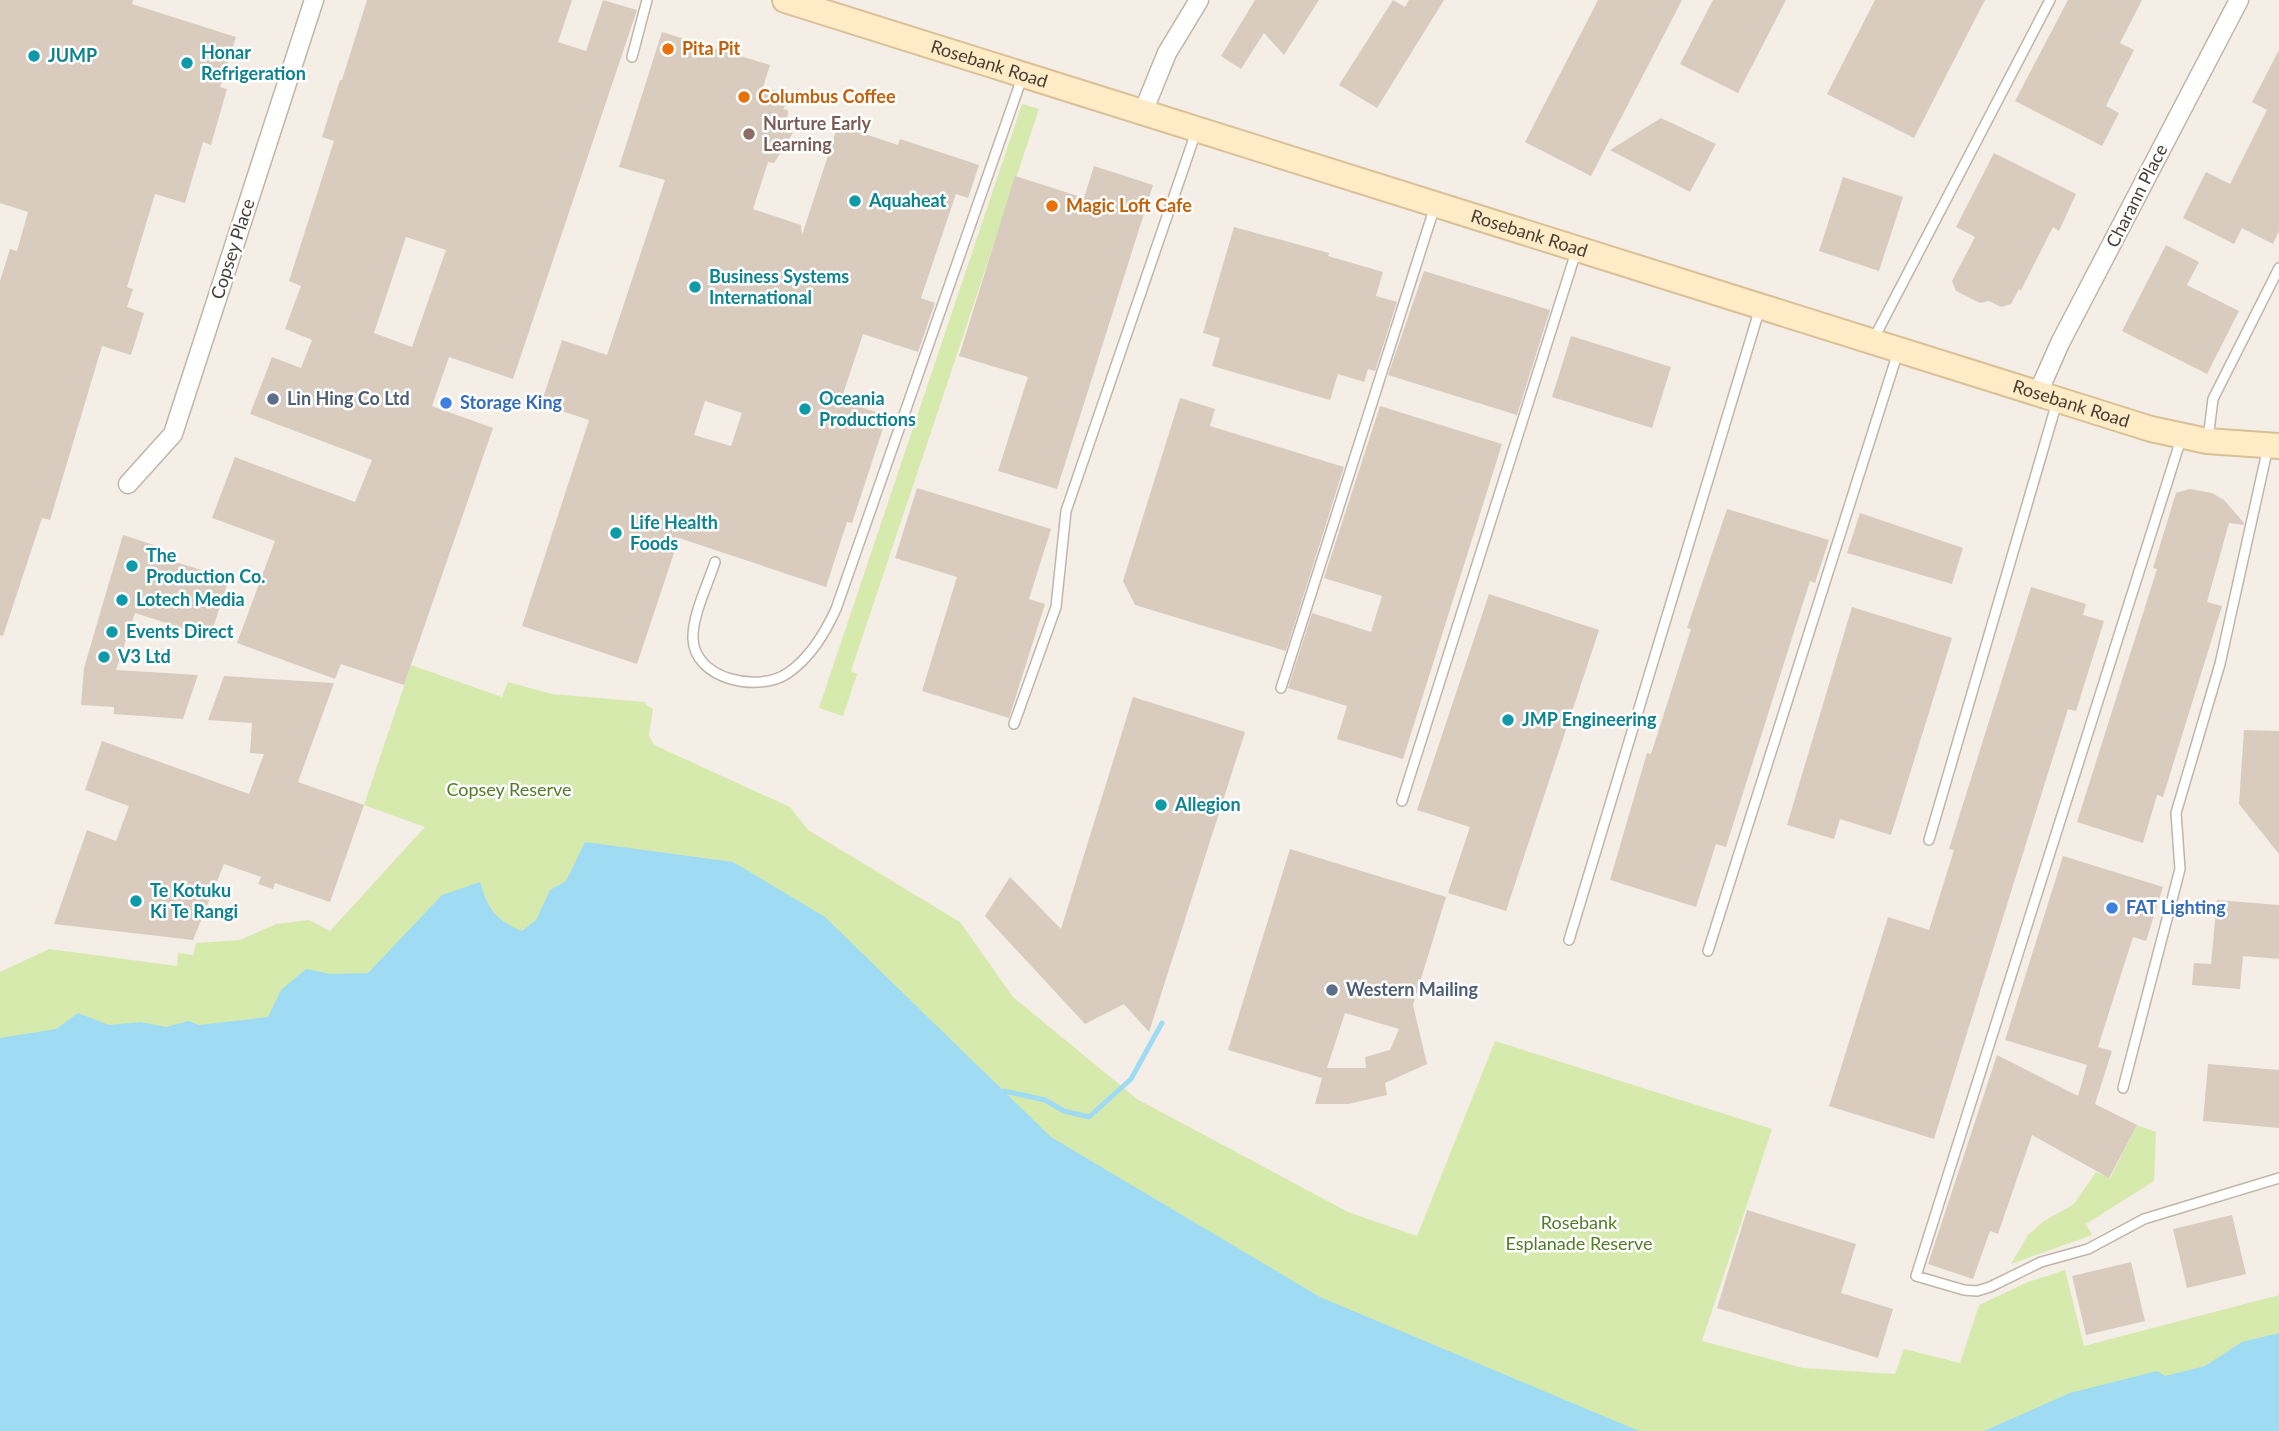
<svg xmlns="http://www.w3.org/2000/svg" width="2279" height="1431" font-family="Lato,sans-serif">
	<rect width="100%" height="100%" fill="#f4eee7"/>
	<path fill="#d6eaae" d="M1022,104L1039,109L851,671L857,674L843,716L819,708Z
		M411,665L502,697L508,682L552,694L645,702L646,705L653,709L649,735L654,745L790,807L808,830L960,922L1013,997L1137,1099L1348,1212L1417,1236L1495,1041L1772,1129L1702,1341L1803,1368L1895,1374L1904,1349L1960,1363L1979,1305L2028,1282L2065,1270L2084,1346L2279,1295V1431H0V972L49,949L177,966L178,953L193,955L196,943L240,940L276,924L309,920L330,931L425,827L364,805Z
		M2137,1125L2156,1132L2154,1181L2086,1224L2092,1235L2011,1264L2028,1235L2044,1221L2074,1204L2096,1172L2110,1178Z"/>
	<path fill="#a0dbf4" d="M585,842L733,862L825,917L1051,1137L1320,1297L1639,1431H0V1038L56,1029L78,1013L109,1025L141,1022L166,1027L189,1021L199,1025L268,1017L281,990L306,969L331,974L368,973L442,895L480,882C488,909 495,920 522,931L536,920L550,890L566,881Z
		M2279,1333V1431H1984L2070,1393L2157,1371L2165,1376L2205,1366L2242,1342Z"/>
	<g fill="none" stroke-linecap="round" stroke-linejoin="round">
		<path stroke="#a0dbf4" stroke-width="5" d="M1004,1091L1045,1100L1064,1111L1089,1117L1131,1079L1162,1023"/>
	</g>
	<path fill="#d9ccbf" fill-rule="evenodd" d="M0,0H133L132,4L236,37L220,87L227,89L211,145L203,142L185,203L155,194L127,287L133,289L127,307L144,313L131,355L102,346L50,520L42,518L3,636L0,635V281L10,249L17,251L28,212L0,203Z
		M367,0H572L558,42L586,51L603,0L637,10L513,379L449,357L432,406L493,428L404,685L341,664L335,679L237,643L275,541L212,518L235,457L355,502L372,460L250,414L272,357L301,368L312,340L285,329L301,286L289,281L334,141L322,137L340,80H342ZM406,237L446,250L412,347L374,333Z
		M1255,0H1319L1284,55L1264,33L1241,69L1221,56Z
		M1393,0L1405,7L1409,0H1444L1377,108L1339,85Z
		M1598,0H1682L1591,176L1525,142Z
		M1713,0H1786L1738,93L1680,64Z
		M1875,0H1985L1914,138L1827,94Z
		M2068,0H2142L2120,43L2134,50L2106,106L2119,113L2102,146L2015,101Z
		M662,32L770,65L763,87L792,95L783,109L788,110L787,132L793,133L774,163L768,162L753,209L801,225L802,235L838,125L898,145L900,139L979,165L968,198L956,194L921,298L935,303L918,352L863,334L841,400L887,416L852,523L847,522L826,587L679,538L637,664L522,626L589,420L541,404L562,340L607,355L665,180L619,167ZM705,401L742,413L731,446L694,435Z
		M2279,50V231L2273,244L2242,228L2234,244L2183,218L2206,172L2230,184L2267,110L2252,102Z
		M1661,118L1716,144L1690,192L1610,150Z
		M1994,153L2076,194L2059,231L2053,227L2021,290L2019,289L2011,304L2001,307L1989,301L1980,303L1956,291L1952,281L1975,237L1956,227Z
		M1094,166L1153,185L1057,489L998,471L1028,377L959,356L1015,176L1084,198Z
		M1843,177L1903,197L1879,271L1819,251Z
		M1234,227L1329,253L1328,256L1383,272L1376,296L1397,302L1375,371L1368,369L1364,382L1338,374L1330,400L1212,366L1220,338L1203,333Z
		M2166,245L2199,262L2187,285L2239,311L2207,374L2122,331Z
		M1424,271L1550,310L1517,415L1388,375Z
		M1571,336L1671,367L1652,428L1552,397Z
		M1180,398L1215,409L1210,426L1344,467L1286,651L1135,605L1123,581Z
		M1380,406L1502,444L1403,759L1337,739L1347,706L1288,688L1312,613L1371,632L1382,596L1324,578Z
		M917,488L1051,529L1029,599L1045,604L1009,718L922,691L957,577L895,558Z
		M2190,489L2212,493L2224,500L2244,523V525L2229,523L2207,602L2222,606L2163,797L2157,795L2143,843L2077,822L2157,569L2153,568L2176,493Z
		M1727,509L1829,540L1815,583L1810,581L1726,847L1716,844L1696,907L1610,880L1647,753L1651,754L1691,629L1687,628Z
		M1860,513L1963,548L1952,584L1847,553Z
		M123,535L157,546L154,555L229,579L210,637L135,613L116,670L198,675L183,719L114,714V707L81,705L84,668Z
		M2031,587L2086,604L2083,615L2104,621L2076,711L2068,709L1934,1139L1829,1106L1888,917L1929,930L1954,850L1949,849Z
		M1489,594L1599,630L1506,911L1448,893L1470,827L1417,810Z
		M1852,607L1952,638L1891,835L1840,819L1834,839L1787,825Z
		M224,676L334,683L298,782L364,805L330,902L275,883L273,889L258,884L261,877L224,864L193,940L54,924L87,830L116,841L129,806L85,790L102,741L249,794L264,754L250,753L252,723L208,720Z
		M1133,697L1245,732L1149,1032L1124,1004L1085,1024L985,916L1010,877L1061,929Z
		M2244,730L2279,731V854L2239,804Z
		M1290,849L1446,897L1413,1005L1427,1064L1385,1083L1387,1095L1348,1104H1315L1322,1078L1228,1050ZM1345,1013L1399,1029L1390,1050L1365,1057L1366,1068H1327Z
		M2063,856L2163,887L2146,941L2133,937L2098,1047L2112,1051L2095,1104L2137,1125L2109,1178L2032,1135L1998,1234L1990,1231L1973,1279L1928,1264L1997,1055L2078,1096L2087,1065L2005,1040Z
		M2217,900L2279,905V959L2243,956L2240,989L2192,985L2194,963L2211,964Z
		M2208,1064L2279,1070V1128L2203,1121Z
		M1747,1210L1856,1244L1841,1293L1893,1309L1878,1358L1717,1308Z
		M2232,1215L2246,1274L2187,1288L2173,1229Z
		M2131,1262L2145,1321L2086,1335L2072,1276Z"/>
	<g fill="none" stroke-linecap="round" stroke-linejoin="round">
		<g stroke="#c0b5a9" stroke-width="12">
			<path id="lane" d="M632,57L647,0
				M1873,340L2050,0
				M2181,439L1916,1276L1964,1290L1977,1291L1990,1287L2041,1262L2088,1249L2144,1219L2279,1178
				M2208,439L2213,399L2279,268
				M715,562C708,584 692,616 693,639C695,680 759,693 788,673C811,657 825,633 836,609L1023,75
				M1281,688L1435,206
				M1014,724L1056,607L1066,511L1196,132
				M1402,801L1576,252
				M1929,840L2057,402
				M1569,940L1760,308
				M1708,951L1898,352
				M2123,1088L2180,869L2176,813L2220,664L2268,447"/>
		</g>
		<g stroke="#c0b5a9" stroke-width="21">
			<path id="street" d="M1143,112L1167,53L1199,0
				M2038,393L2060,343L2239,0
				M128,484L173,434L314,0"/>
		</g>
		<g stroke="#d9c096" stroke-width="28">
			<g id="secondary">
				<path id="s1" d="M785,0L2151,429L2207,441L2279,446"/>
			</g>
		</g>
		<use href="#lane" stroke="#fff" stroke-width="9"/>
		<use href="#street" stroke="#fff" stroke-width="18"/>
		<use href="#secondary" stroke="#ffebc6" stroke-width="24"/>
	</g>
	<g fill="#e8710a" stroke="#fff" stroke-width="2.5">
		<circle cx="668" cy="49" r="7"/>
		<circle cx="744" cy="97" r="7"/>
		<circle cx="1052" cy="206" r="7"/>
	</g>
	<g fill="#0f9aa8" stroke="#fff" stroke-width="2.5">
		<circle cx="34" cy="56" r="7"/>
		<circle cx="187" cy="63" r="7"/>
		<circle cx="855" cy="201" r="7"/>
		<circle cx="695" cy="287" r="7"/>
		<circle cx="805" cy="409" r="7"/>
		<circle cx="616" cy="533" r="7"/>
		<circle cx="132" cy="566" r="7"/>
		<circle cx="122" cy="600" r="7"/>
		<circle cx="112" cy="632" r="7"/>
		<circle cx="104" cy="657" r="7"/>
		<circle cx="1508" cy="720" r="7"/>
		<circle cx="1161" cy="805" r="7"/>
		<circle cx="136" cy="901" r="7"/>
	</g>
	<circle fill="#8d6e63" stroke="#fff" stroke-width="2.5" cx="749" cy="134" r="7"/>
	<g fill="#5c6f8a" stroke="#fff" stroke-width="2.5">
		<circle cx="273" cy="399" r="7"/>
		<circle cx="1332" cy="990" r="7"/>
	</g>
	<g fill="#3f7fe0" stroke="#fff" stroke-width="2.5">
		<circle cx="446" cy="403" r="7"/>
		<circle cx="2112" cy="908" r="7"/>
	</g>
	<g text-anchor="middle" stroke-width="5" stroke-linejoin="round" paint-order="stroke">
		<g font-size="18" font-weight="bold" fill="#c56008" stroke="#fff" text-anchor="start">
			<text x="682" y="55">Pita Pit</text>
			<text x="758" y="103">Columbus Coffee</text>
			<text x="1066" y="212">Magic Loft Cafe</text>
		</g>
		<g font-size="18" font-weight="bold" fill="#0d838f" stroke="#fff" text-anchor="start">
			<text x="201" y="59">Honar<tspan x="201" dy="21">Refrigeration</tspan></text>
			<text x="48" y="62">JUMP</text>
			<text x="869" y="207">Aquaheat</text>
			<text x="709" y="283">Business Systems<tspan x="709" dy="21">International</tspan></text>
			<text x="819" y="405">Oceania<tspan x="819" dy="21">Productions</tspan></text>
			<text x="630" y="529">Life Health<tspan x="630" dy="21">Foods</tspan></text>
			<text x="146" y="562">The<tspan x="146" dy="21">Production Co.</tspan></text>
			<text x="136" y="606">Lotech Media</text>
			<text x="126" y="638">Events Direct</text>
			<text x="118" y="663">V3 Ltd</text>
			<text x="1522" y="726">JMP Engineering</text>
			<text x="1175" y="811">Allegion</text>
			<text x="150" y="897">Te Kotuku<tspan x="150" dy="21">Ki Te Rangi</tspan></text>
		</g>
		<g font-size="18" fill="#473e35" stroke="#fff">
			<text dy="6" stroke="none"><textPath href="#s1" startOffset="214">Rosebank Road</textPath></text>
			<text transform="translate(2137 196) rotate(-63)" y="6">Charann Place</text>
			<text dy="6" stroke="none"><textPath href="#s1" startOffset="780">Rosebank Road</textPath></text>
			<text transform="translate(233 249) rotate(-72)" y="6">Copsey Place</text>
			<text dy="6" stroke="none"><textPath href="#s1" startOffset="1348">Rosebank Road</textPath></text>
		</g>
		<g font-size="18" font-weight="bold" fill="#785e54" stroke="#fff" text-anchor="start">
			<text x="763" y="130">Nurture Early<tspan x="763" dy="21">Learning</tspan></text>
		</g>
		<g font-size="18" font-weight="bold" fill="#4e5e75" stroke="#fff" text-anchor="start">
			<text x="287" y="405">Lin Hing Co Ltd</text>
			<text x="1346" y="996">Western Mailing</text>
		</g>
		<g font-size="18" font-weight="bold" fill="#366cbe" stroke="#fff" text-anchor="start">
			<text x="460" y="409">Storage King</text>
			<text x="2126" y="914">FAT Lighting</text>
		</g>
		<g font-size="18" fill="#507c26" stroke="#fff">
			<text x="509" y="796">Copsey Reserve</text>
			<text x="1579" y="1229">Rosebank<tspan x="1579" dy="21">Esplanade Reserve</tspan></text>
		</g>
	</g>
</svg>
